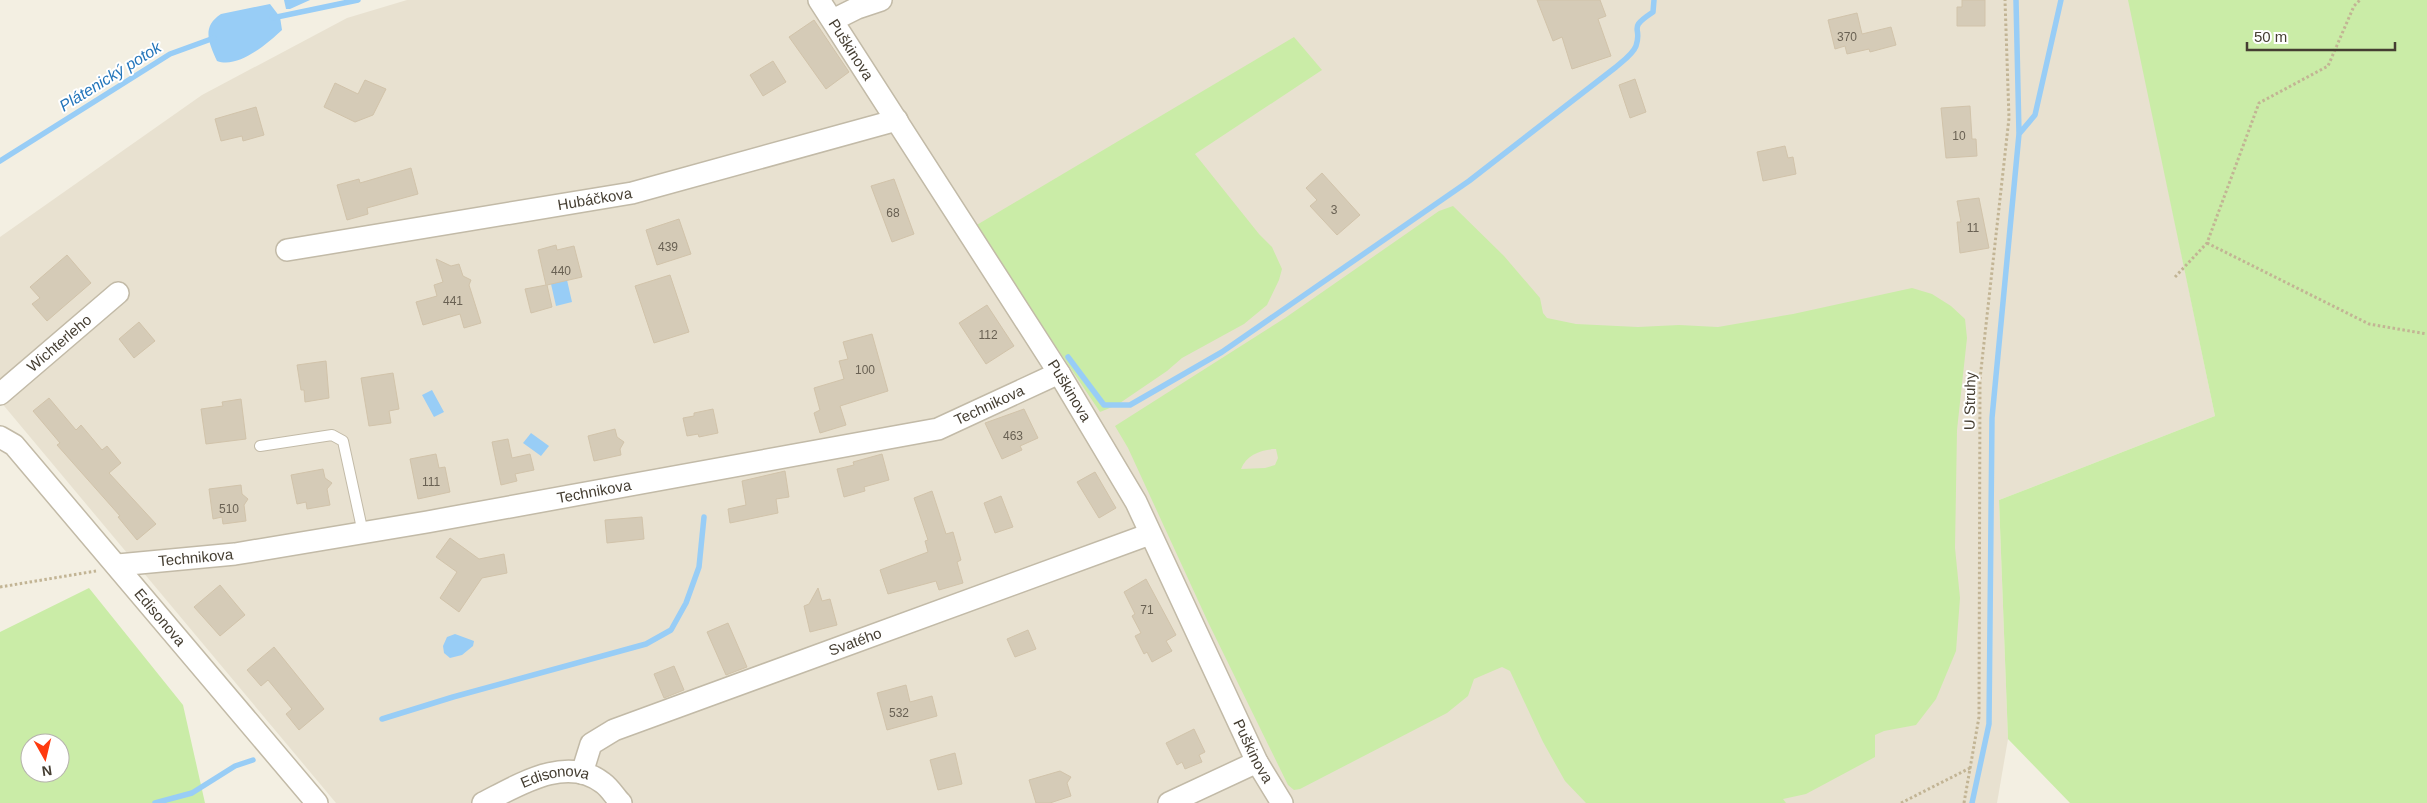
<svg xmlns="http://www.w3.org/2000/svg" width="2427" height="803" font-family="Arial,sans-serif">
	<rect width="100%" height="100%" fill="#f3efe2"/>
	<path fill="#e8e1d0" d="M407,0H2129L2215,416L1999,500L2008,739L1997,803H336L0,401V237L202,95L347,18Z"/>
	<path fill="#caeca7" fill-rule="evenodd" d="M2128,0H2427V803H2070L2008,739L1999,500L2215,416Z
		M1294,37L1322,70L1195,154L1259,234L1272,247L1282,269L1279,280L1267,305L1244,324L1182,358L1167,371L1117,405L1100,412L975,226Z
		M1453,206L1504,256L1540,298L1543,313L1547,318L1576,324L1638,327L1679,325L1718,327L1793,314L1912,288L1932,294L1951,306L1965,319L1967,338L1957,430L1955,548L1960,598L1956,651L1936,699L1916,725L1884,731L1875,735V757L1806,794L1783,799L1786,803H1586L1565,781L1543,742L1510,671L1502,667L1474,679L1468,696L1447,713L1300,789L1294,790L1288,785L1208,622L1128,448L1115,426L1285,318L1439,211ZM1276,449L1278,458L1275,465L1265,468L1241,469C1246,455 1262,449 1276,449Z
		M89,588L183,705L205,803H0V632ZM30,743H60V773H30Z"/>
	<path fill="#98cdf6" d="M284,0H310L290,9H286Z
		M270,4L280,17L282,30C267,44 238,69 217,61C209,43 201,27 221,14Z
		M567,280L572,302L556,306L551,284Z
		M432,390L444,412L434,417L422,395Z
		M531,433L549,446L541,456L523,443Z
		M455,634L474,641L473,646L462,655L450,658L444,653L443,646L447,637Z"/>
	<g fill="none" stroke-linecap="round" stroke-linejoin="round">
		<path stroke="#98cdf6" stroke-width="5.5" d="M272,18L358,0
			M2019,134L2035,115L2061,0
			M0,161L170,54L214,38
			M1068,357L1104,405H1130L1222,352L1469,181L1616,67C1623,61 1633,54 1636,46C1643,26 1626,30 1653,12L1654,0
			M382,719L453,697L646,644L671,630L686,603L699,567L704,517
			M155,803L192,793L235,766L253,760
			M1972,803L1989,724L1992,418L2019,134L2016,0"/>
	</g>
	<path fill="#d5cbb7" stroke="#d1c3aa" d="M1537,0H1600L1606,16L1598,19L1611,56L1572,69L1562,37L1553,41Z
		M1962,0H1985V26H1957V7H1962Z
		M1857,13L1862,34L1891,27L1896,45L1870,52L1869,49L1847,54L1845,46L1835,49L1828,20Z
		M814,20L849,72L826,89L789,37Z
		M773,61L786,82L763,96L750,75Z
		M1635,79L1646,112L1630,118L1619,85Z
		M365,80L386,89L373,115L355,122L324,107L335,83L358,94Z
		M1970,106L1972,139H1976L1977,156L1946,158L1941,108Z
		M256,107L264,135L243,141L242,136L221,141L215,119Z
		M1785,146L1788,158L1793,157L1796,174L1763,181L1757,152Z
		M411,168L418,194L367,208L368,214L347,220L337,185L359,179L360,183Z
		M1322,173L1360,215L1337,235L1310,206L1317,200L1306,188Z
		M894,179L914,234L892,242L871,186Z
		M1979,198L1989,248L1960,253L1957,222H1961L1957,201Z
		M679,219L691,254L657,265L646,230Z
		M556,245L557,250L574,246L582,277L547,285L552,307L531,313L525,289L546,285L538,250Z
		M67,255L91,283L47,321L32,304L40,298L30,287Z
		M436,259L451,266L459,264L463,276L471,280L469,285L481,323L464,328L460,314L423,325L416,302L437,296L434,285L443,282Z
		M670,275L689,332L654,343L635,286Z
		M987,305L1014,346L986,364L959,323Z
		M139,322L155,341L134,358L119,339Z
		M872,334L888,391L840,406L846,425L820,433L814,413L820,410L814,388L844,379L839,361L848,359L843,342Z
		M326,361L329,398L305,402L304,390H301L297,365Z
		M393,373L399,409L389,411L391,423L369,426L361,378Z
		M49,398L76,430L81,425L102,450L107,446L121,463L109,473L156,524L137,540L118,517L120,516L57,445L60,443L33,411Z
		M241,399L246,439L206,444L201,409L223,406L222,402Z
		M713,409L718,433L699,437L698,434L687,436L683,418L694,416V413Z
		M1024,409L1038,438L1020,446L1022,450L1002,459L985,423Z
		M615,429L617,437L624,442L620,449L621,455L594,461L588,436Z
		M508,439L512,458L530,454L534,470L515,474L517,481L501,485L492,442Z
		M436,454L439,468L445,467L450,492L418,499L410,459Z
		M882,454L889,480L864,487L865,491L844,497L837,469L854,465L853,462Z
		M323,469L325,478L332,483L327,489L330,505L307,509L306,502L297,504L291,475Z
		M785,471L789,497L776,499L778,513L730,523L728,509L746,505L742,481Z
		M1095,472L1116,508L1099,518L1077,482Z
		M241,485L242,494L248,499L244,505L246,521L223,524L222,517L213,519L209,489Z
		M932,491L946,534L953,532L961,560L957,562L963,583L939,590L936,581L888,594L880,570L928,552L925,541L928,540L914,498Z
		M1001,496L1013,527L995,533L984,503Z
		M642,517L644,539L607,543L605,520Z
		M450,538L479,559L504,554L507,573L482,578L459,612L440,598L457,572L436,557Z
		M1146,579L1176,635L1166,641L1172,651L1152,662L1147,652L1144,654L1135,636L1141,633L1132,616L1135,614L1124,592Z
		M220,585L245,615L220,636L194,607Z
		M818,588L822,601L830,599L837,625L810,632L804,606L809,604Z
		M728,623L747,667L726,675L707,632Z
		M1028,630L1036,649L1015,657L1007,639Z
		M274,647L324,709L299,730L286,714L292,709L268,680L261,686L247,670Z
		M674,666L684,690L664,698L654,674Z
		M906,685L910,702L932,696L937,716L887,730L877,693Z
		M1194,729L1205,752L1199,755L1202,762L1185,769L1182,762L1177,765L1166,743Z
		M955,753L962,784L938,790L930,760Z
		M1060,771L1071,777L1067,783L1071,796L1050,803H1036L1029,780Z"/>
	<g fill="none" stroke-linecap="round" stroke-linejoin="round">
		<g stroke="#c2baa7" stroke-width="12">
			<path id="lane" d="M260,446L332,435L343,441L363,533"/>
		</g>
		<g stroke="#c2baa7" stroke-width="24">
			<g id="street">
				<path id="s1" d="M819,0L1059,373L1136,502L1257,762L1282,803"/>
				<path d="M833,20L857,8L881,0"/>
				<path id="s2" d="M287,250L632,193L897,120"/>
				<path id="s3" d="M0,394L118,293"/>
				<path id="s4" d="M0,437L14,445L317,803"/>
				<path id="s5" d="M118,565L235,554L427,522L938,429L1059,373"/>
				<path id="s6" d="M582,773L591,744L614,730L1150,534"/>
				<path id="s7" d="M483,803C517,786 566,754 603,783C610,788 615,797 621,803"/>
				<path d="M1169,803L1257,762"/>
			</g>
		</g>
		<path stroke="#c2b494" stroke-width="3" stroke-dasharray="2.5 2.5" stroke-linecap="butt" d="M2207,243L2369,324L2427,334
			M2175,277L2207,243L2259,103L2328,66L2354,6L2360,0
			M0,587L96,571
			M1901,803L1970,768
			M1964,803L1979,717L1980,379L2009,118L2005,0"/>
		<use href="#lane" stroke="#fff" stroke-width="10"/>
		<use href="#street" stroke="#fff" stroke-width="21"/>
	</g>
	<g text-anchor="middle" stroke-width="4" stroke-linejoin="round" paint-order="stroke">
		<g font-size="12" fill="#696153">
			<text x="1847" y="41">370</text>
			<text x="1959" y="140">10</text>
			<text x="1334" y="214">3</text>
			<text x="893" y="217">68</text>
			<text x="1973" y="232">11</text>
			<text x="668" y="251">439</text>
			<text x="561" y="275">440</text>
			<text x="453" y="305">441</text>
			<text x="988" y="339">112</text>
			<text x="865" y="374">100</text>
			<text x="1013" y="440">463</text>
			<text x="431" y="486">111</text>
			<text x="229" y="513">510</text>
			<text x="1147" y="614">71</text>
			<text x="899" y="717">532</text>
		</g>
		<g font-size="15" fill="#453e32" stroke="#fff">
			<text dy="5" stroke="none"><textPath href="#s1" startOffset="59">Puškinova</textPath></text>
			<text dy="5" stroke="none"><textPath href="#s2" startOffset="312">Hubáčkova</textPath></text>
			<text dy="5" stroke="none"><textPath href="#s3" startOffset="78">Wichterleho</textPath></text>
			<text dy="5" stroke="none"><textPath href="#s1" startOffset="464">Puškinova</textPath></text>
			<text transform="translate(1970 401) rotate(-89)" y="5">U Struhy</text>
			<text dy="5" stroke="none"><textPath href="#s5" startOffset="888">Technikova</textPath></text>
			<text dy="5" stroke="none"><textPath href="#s5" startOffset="482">Technikova</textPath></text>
			<text dy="5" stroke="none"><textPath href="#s5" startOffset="78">Technikova</textPath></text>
			<text dy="5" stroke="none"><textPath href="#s4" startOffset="242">Edisonova</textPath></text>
			<text dy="5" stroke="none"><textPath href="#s6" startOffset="314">Svatého</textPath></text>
			<text dy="5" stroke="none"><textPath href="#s1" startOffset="869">Puškinova</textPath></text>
			<text dy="5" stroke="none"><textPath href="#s7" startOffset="78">Edisonova</textPath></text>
		</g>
		<g font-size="16" font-style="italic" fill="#2375ba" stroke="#fff">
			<text transform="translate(110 76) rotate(-32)" y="6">Plátenický potok</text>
		</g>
	</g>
	<g transform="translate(45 758) rotate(172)"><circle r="24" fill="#ffffff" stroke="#b5b2ad"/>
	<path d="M0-4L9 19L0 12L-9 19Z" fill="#ff3a0e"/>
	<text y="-8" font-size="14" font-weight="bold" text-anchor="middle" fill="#453e32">N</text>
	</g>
	<path d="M2247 42v8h148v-8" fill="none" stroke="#453e32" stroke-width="2.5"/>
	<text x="2254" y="42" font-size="15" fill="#453e32" stroke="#ffffff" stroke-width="4" paint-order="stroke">50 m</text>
</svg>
